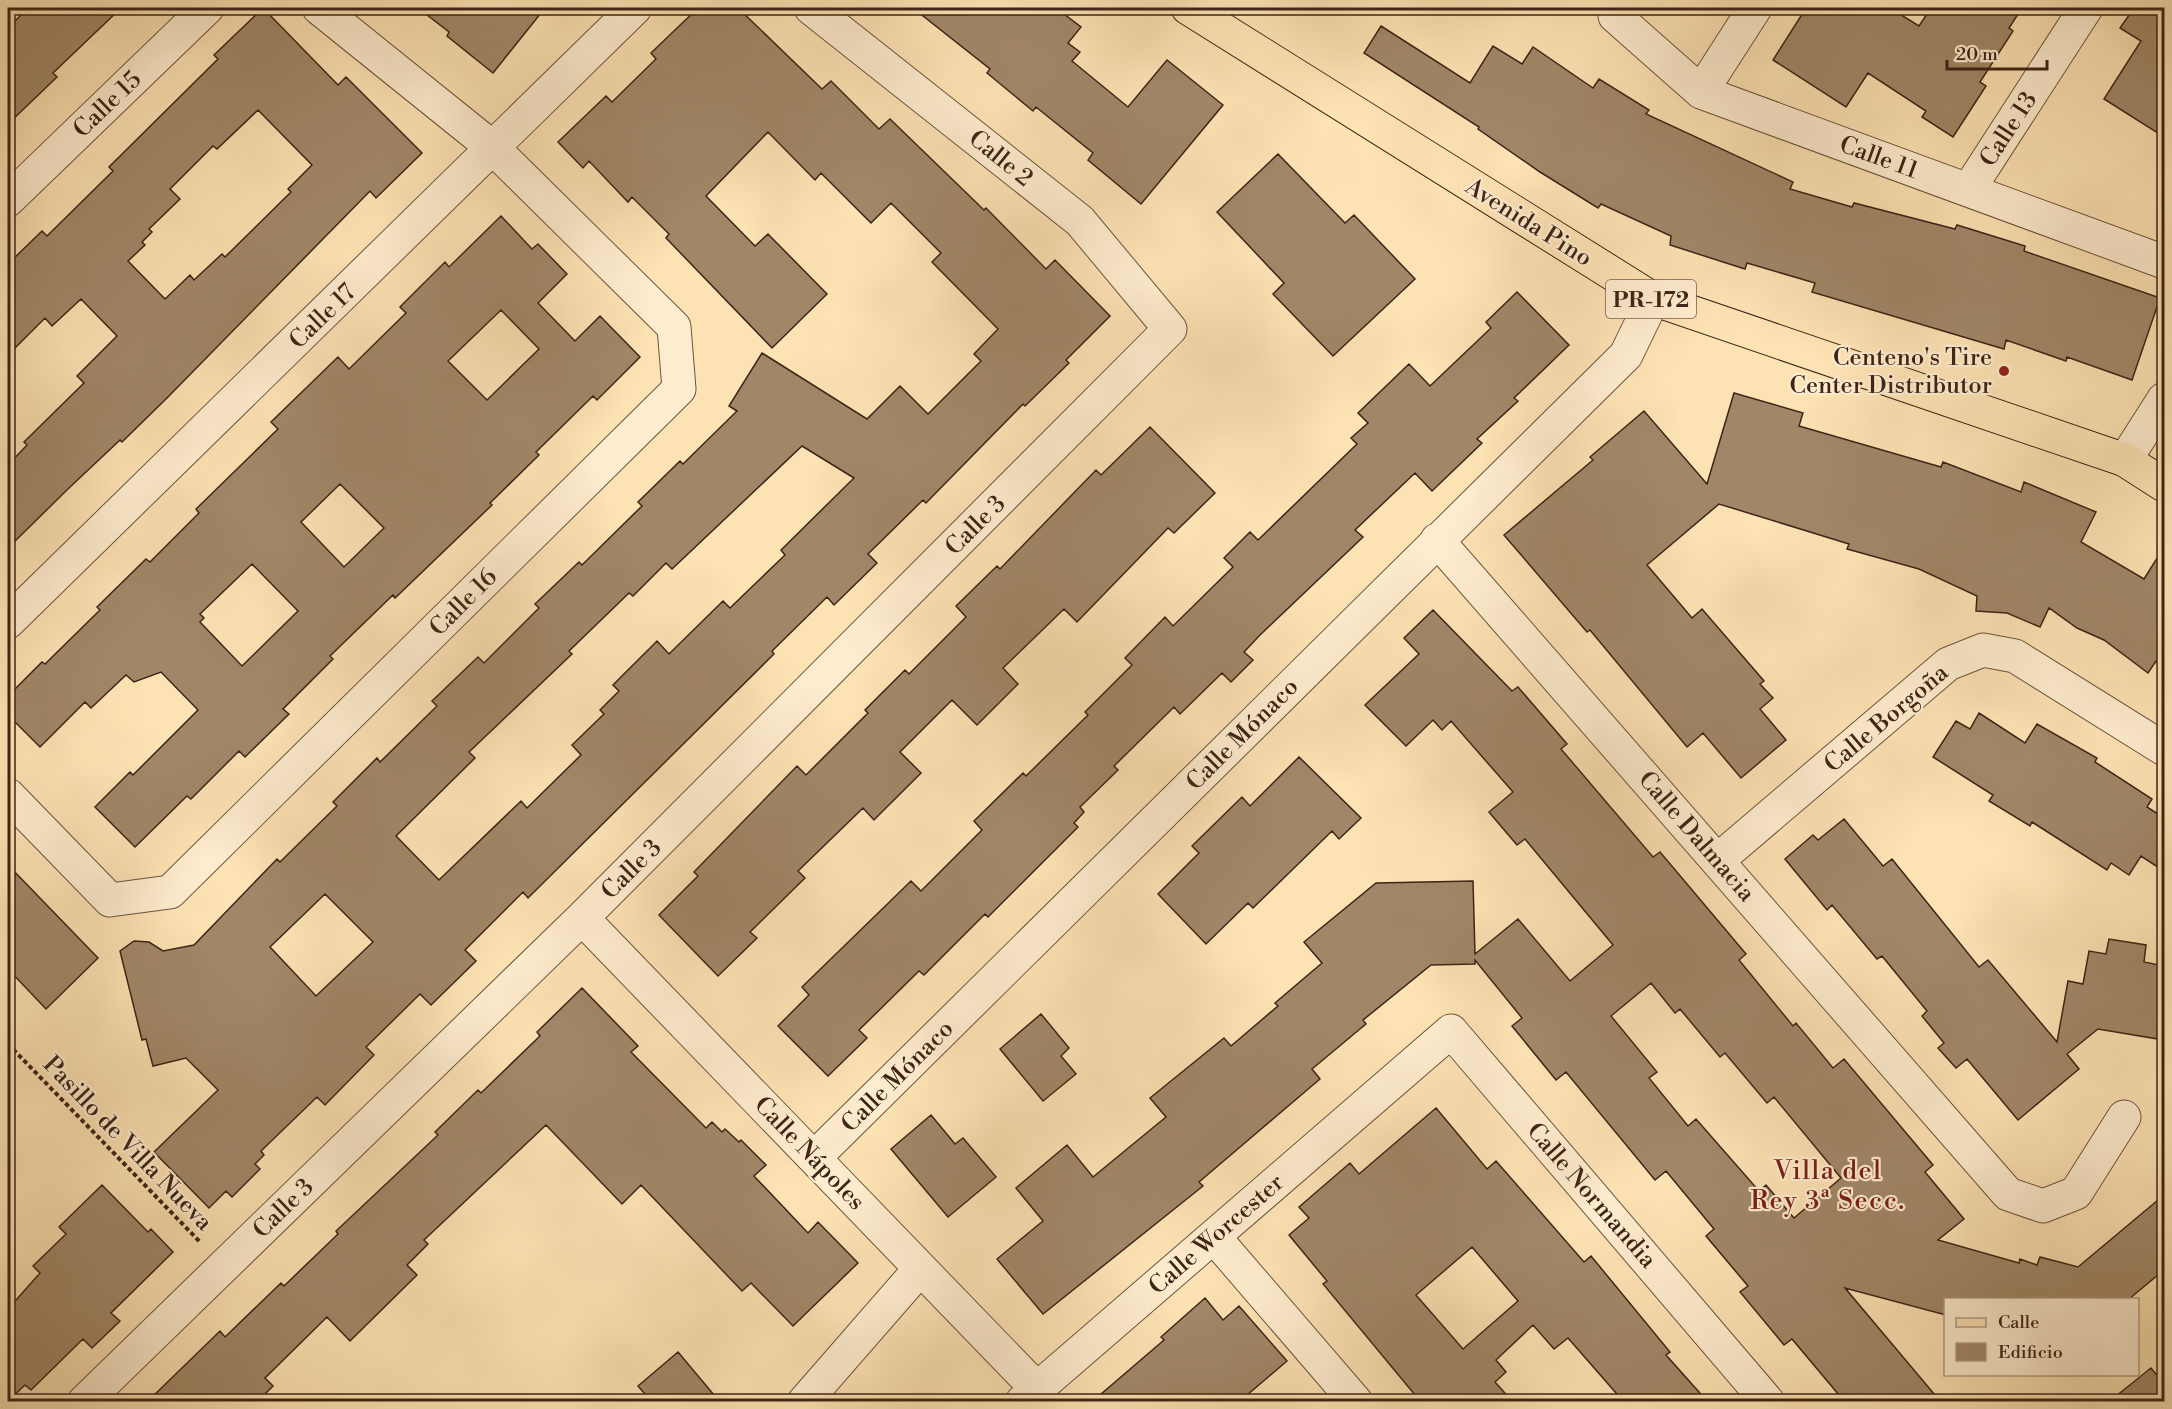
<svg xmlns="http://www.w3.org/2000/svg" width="2172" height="1409" font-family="'Libre Bodoni',serif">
	<rect width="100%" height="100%" fill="#fde2b3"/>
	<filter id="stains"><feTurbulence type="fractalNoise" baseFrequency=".00333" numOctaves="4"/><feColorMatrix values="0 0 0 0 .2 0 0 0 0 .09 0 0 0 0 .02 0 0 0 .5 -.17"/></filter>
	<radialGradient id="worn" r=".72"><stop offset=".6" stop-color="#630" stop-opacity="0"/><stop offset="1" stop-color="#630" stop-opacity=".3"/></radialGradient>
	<path fill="#a18768" stroke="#3d2417" stroke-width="1.5" fill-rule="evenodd" d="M28,8H121L53,73L57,77L8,124V28Z
		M263,8L338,85L346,77L422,153L376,198L370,191L167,398L122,442L120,440L69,488L8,548V465L27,445L24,442L84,383L77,376L117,336L81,299L52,326L45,318L8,355V264L42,231L47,236L113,171L109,167L218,59L214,55ZM258,110L312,165L288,189L291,192L225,257L222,254L194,280L190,275L165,299L128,261L145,245L142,242L152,232L149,229L180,199L170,189L213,146L217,149Z
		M418,8H545L493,73L447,36L449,32Z
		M698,8H738L822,89L831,81L879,129L890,119L984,210L986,208L1046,269L1055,260L1110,316L1066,360L1069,363L1025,406L1023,404L926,503L923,500L868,554L877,563L834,605L827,597L772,651L774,654L528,898L523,892L465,950L476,961L431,1005L420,994L366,1047L374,1055L325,1105L317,1097L261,1151L264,1155L255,1164L260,1169L232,1197L226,1191L209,1208L154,1152L218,1090L186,1058L153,1066L146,1039L142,1040L120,951L134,941L149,942L163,951L194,945L277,859L280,862L337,806L333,802L377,758L380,762L437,706L432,701L478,657L484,663L539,608L535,604L579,562L582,565L642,506L638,502L680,461L683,464L737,411L729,406L762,353L867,419L900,386L928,414L981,361L974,354L998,329L932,262L941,253L891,203L871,223L821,173L815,180L768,132L706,196L755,246L768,234L827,294L772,348L666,238L669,234L632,197L628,202L589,161L583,168L558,142L606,96L612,102L656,59L651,53ZM802,446L854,478L781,550L785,555L730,608L723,601L669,654L657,641L613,685L619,691L600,710L604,714L572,745L581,755L527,808L521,801L439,880L396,836L475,758L469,752L572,654L569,651L629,593L633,596L666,563L672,569ZM325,894L373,942L316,996L270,947Z
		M913,8H1056L1081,27L1068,43L1080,52L1072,61L1128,107L1167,60L1223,105L1141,204L1088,160L1093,153L1036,107L1033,111L987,73L990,69Z
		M1806,8H1890L1919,26L1931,8H2022L2009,28L2013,31L1980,82L1986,86L1953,137L1922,117L1926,111L1868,73L1846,107L1773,60Z
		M2134,8H2164V137L2104,99L2141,41L2120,28Z
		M1381,26L1470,83L1493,46L1522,64L1533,47L1593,88L1599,79L1649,110L1646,114L1793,182L1790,189L1852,207L1854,203L1955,229L1957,225L2025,246L2024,251L2160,298L2132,380L2067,357L2066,361L2006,340L2004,349L1812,292L1815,283L1747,263L1745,269L1670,245L1671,236L1601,204L1598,208L1540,172L1478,129L1479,127L1364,53Z
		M1278,154L1345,223L1354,215L1415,279L1333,356L1273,294L1284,283L1217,212Z
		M501,216L532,249L538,244L567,274L538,303L575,341L600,316L640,357L597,400L593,396L536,452L539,455L490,503L492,505L395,598L393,595L330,656L333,659L283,709L289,714L245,757L239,751L191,799L187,796L135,847L95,807L130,772L133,775L198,710L161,672L134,682L126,675L91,708L85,702L40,747L8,715V696L42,662L45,664L100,610L97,607L146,559L150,562L199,513L196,509L278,429L271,422L338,357L349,369L406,313L400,307L445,262L449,267ZM501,310L539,349L487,400L448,361ZM340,484L384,528L344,567L301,522ZM252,564L298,611L242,666L200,622L204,618L200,614Z
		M1517,292L1569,345L1514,398L1518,401L1477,439L1482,443L1432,491L1415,473L1355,530L1363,537L1260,635L1244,652L1253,660L1231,682L1222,673L1180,714L1174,707L1114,766L1118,770L1080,807L1084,812L1074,823L1078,827L988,917L985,914L924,975L919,971L859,1030L867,1038L828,1076L778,1026L809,995L802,987L911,881L921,891L982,830L974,821L1023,773L1026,776L1088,715L1085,712L1132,665L1125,658L1165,617L1173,626L1233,567L1224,558L1250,532L1258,540L1357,444L1351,438L1368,423L1358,413L1409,364L1430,386L1491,328L1486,322Z
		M1734,393L1803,413L1799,426L1941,467L1943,462L2021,492L2024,482L2096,512L2081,542L2144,579L2164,547V667L2156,661L2148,673L2104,640L2077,628L2049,608L2040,627L2007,613L1976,611L1977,596L1919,569L1847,549L1849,544L1719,504L1647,565L1692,618L1702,609L1764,681L1760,684L1773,698L1760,709L1786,740L1741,778L1703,733L1687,747L1590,630L1587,632L1504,535L1593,460L1590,457L1644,411L1707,484Z
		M1150,427L1215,493L1174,533L1168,528L1077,622L1064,609L1003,668L1018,684L977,725L952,700L900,752L921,773L874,820L863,808L798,871L805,878L750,932L757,938L718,976L659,915L698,876L694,872L797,766L806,775L868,713L865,710L905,670L909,674L966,617L956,606L997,566L1000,569L1096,470L1101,475Z
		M1433,610L1512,691L1518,687L1567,744L1561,749L1653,857L1660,852L1746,954L1739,960L1793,1026L1796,1023L1833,1068L1844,1059L1933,1165L1925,1172L1964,1219L1938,1240L2019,1263L2020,1259L2037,1265L2040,1257L2078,1267L2164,1195V1270L2129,1299H1946V1315L1845,1288L1940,1401H1844L1792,1339L1784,1345L1740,1292L1748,1286L1706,1236L1714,1229L1666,1171L1655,1180L1566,1072L1556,1080L1512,1026L1522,1018L1475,960V964L1431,965L1363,1020L1366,1024L1312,1069L1320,1079L1199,1182L1203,1186L1043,1314L997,1259L1043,1221L1016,1188L1067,1145L1093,1177L1166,1117L1150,1098L1224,1038L1231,1046L1278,1006L1275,1003L1322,963L1304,942L1376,883L1473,881L1475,954L1518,919L1570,981L1613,945L1525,839L1517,845L1489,812L1513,792L1451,721L1442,730L1433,720L1406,746L1365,705L1419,654L1404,638ZM1651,983L1675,1013L1680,1009L1720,1057L1725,1053L1767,1103L1774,1097L1841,1178L1794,1218L1766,1185L1759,1191L1696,1119L1688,1126L1649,1078L1657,1072L1611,1016Z
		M1979,713L2025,743L2037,724L2097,758L2095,762L2152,799L2147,807L2164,818V871L2141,856L2129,875L2111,863L2107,870L2032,822L2030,826L1989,801L1993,795L1933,757L1956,721L1970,729Z
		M1299,757L1361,818L1339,839L1332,831L1253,908L1248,903L1206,944L1158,894L1199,853L1192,846L1242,797L1250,806Z
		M1844,819L1883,866L1892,859L1979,967L1988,960L2057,1042L2068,981L2083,984L2089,951L2106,954L2109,939L2146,945L2144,962L2164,966V1040L2098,1029L2067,1054L2079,1069L2018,1120L1967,1059L1956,1068L1938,1048L1944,1043L1922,1016L1927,1011L1882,956L1877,959L1832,905L1827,910L1785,859L1813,835L1818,840Z
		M8,865L98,958L46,1009L8,969Z
		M582,988L638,1046L631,1052L706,1128L712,1122L722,1132L725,1129L739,1142L741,1140L766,1165L754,1176L808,1233L818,1222L858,1263L793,1326L751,1283L742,1291L641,1185L622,1204L546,1125L424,1240L428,1244L407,1265L417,1275L350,1341L327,1317L265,1378L273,1386L258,1401H148L220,1331L225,1337L281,1283L284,1286L338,1234L336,1231L438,1135L435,1132L478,1090L481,1093L540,1036L537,1032Z
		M1041,1014L1069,1048L1061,1056L1076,1074L1043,1101L1000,1049Z
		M1436,1108L1487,1169L1496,1161L1584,1262L1591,1256L1670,1352L1666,1355L1707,1401H1623L1568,1338L1554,1349L1533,1325L1496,1360L1506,1372L1495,1382L1512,1401H1420L1323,1284L1327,1281L1289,1235L1309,1218L1299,1207L1350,1163L1359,1174ZM1472,1247L1518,1301L1463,1349L1416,1295Z
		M931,1115L955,1144L963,1138L996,1177L948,1217L891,1149Z
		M102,1185L148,1232L151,1229L173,1252L111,1313L120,1321L92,1348L83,1339L31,1390L25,1385L8,1401V1309L40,1273L33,1266L66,1234L59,1227Z
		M1205,1298L1223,1320L1239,1306L1287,1361L1240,1401H1093L1164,1340L1161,1337Z
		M678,1352L719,1401H651L638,1386Z
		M2151,1368L2164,1384V1401H2110Z"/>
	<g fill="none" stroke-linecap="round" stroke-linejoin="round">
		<g stroke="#6d543e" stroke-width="35">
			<path id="street" d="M1615,16L1701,92L2164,262
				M1701,92L1755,8
				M1969,189L2086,8
				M8,200L207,8
				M2125,460L2164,399
				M1437,540L2008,1194L2043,1206L2076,1193L2124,1117
				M8,622L635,8
				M8,795L110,900L170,892L679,389L674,327L493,148L319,8
				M1718,860L1948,664L1983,650L2015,656L2164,749
				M582,918L1036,1388
				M815,1157L1626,355L1653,299
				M1214,1237L1356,1402
				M84,1402L582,918L1170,329L1080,221L811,8
				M804,1402L920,1269
				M1022,1402L1451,1031L1768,1402"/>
		</g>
		<g stroke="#3d2417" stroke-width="35">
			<path id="primary" d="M1188,8L1653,299L2125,460L2164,485"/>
		</g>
		<path stroke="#3d2417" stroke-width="4" stroke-dasharray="4.5 3" stroke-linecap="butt" d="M8,1044L200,1242"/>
		<use href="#street" stroke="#feecce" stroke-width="33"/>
		<use href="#primary" stroke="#fde2b3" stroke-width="33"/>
	</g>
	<circle fill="#8f2418" stroke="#feecce" stroke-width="2" cx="2004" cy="371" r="6"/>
	<g text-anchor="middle" stroke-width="4.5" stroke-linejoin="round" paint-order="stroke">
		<rect fill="#feecce" stroke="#77604e" stroke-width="1.5" x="1606" y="280" width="90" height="38" rx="4.5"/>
		<g font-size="22" font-weight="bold" fill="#3d2417">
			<text x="1651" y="307">PR-172</text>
		</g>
		<g font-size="24" fill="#3d2417" stroke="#feecce">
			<text transform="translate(107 104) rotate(-44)" y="8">Calle 15</text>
			<text transform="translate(2008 129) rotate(-57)" y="8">Calle 13</text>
			<text transform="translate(1879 157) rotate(20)" y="8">Calle 11</text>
			<text transform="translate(1001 158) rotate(39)" y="8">Calle 2</text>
			<text transform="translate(1529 222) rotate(32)" y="8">Avenida Pino</text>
			<text transform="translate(322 316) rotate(-44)" y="8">Calle 17</text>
			<text transform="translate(975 525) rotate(-45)" y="8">Calle 3</text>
			<text transform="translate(463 602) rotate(-45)" y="8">Calle 16</text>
			<text transform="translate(1886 718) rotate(-40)" y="8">Calle Borgoña</text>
			<text transform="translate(1242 734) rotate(-45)" y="8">Calle Mónaco</text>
			<text transform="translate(1697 836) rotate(49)" y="8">Calle Dalmacia</text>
			<text transform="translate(631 869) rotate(-45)" y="8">Calle 3</text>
			<text transform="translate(897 1076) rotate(-45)" y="8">Calle Mónaco</text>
			<text transform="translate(128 1143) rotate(46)" y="8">Pasillo de Villa Nueva</text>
			<text transform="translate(810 1153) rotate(46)" y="8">Calle Nápoles</text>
			<text transform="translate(1592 1195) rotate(49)" y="8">Calle Normandia</text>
			<text transform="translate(283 1208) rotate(-44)" y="8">Calle 3</text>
			<text transform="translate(1216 1234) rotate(-41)" y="8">Calle Worcester</text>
		</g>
		<g font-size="24" fill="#3d2417" stroke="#feecce" text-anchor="end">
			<text x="1992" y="365">Centeno's Tire<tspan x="1992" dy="28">Center Distributor</tspan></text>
		</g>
		<g font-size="26" letter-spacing="1.5" fill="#7a1f14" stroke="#feecce">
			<text x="1828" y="1179">Villa del<tspan x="1828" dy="30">Rey 3ª Secc.</tspan></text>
		</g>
	</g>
	<rect width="2172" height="1409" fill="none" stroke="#fde2b3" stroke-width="30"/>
	<rect x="9" y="9" width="2154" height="1391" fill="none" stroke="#3d2417" stroke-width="3"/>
	<rect x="15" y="15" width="2142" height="1379" fill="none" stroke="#3d2417" stroke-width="1.5"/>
	<rect x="1944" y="1298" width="195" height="78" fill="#feecce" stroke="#b19c85" stroke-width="1.5"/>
	<rect x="1956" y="1318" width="30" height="9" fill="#fde2b3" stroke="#b19c85" stroke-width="1.5"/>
	<text x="1998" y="1328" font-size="18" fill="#3d2417">Calle</text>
	<rect x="1956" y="1343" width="30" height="18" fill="#a18768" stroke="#b19c85" stroke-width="1.5"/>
	<text x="1998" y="1358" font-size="18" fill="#3d2417">Edificio</text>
	<path d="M1947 60v9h100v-9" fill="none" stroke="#3d2417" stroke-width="3"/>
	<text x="1956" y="60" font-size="18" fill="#3d2417" stroke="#feecce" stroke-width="4.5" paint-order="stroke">20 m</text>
	<rect width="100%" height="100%" filter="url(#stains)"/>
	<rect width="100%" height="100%" fill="url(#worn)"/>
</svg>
